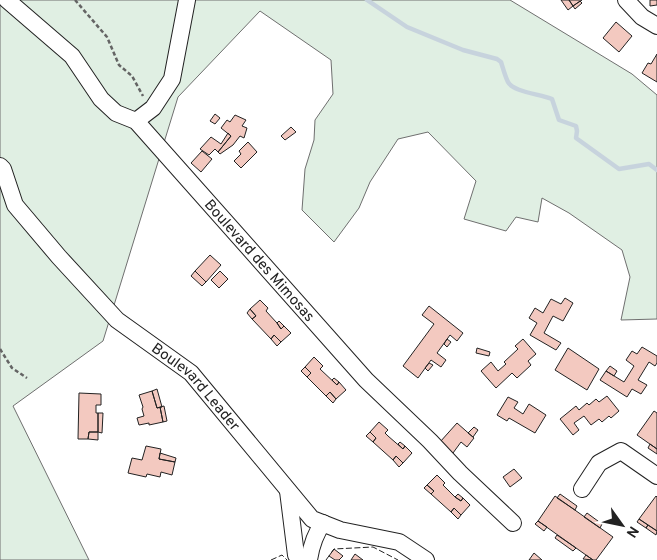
<svg xmlns="http://www.w3.org/2000/svg" width="657" height="560" font-family="Overpass,sans-serif">
	<rect width="100%" height="100%" fill="#fff"/>
	<path fill="#e0efe3" stroke="#6f6f6f" d="M0,0H510L632,74L657,95V319L621,320L630,277L622,250L569,213L542,198L538,222L516,217L506,231L464,219L476,181L428,132L398,139L370,182L359,208L334,242L302,210L305,169L314,140L315,120L333,94L331,60L260,11L178,97L103,341L13,406L89,560H0Z"/>
	<g fill="none" stroke-linecap="round" stroke-linejoin="round">
		<path stroke="#c7d3dd" stroke-width="4.5" d="M367,0L407,27L463,50L497,59L501,62C503,68 505,76 508,82C513,92 540,94 552,99L559,120L576,126L577,131L576,138L619,169L649,164L657,170"/>
	</g>
	<path fill="#f3c9c0" stroke="#222" d="M561,0H569L573,6L568,10Z
		M569,0H582L573,6Z
		M650,0H657V5L650,6Z
		M580,1L582,3L575,9L573,6Z
		M616,22L632,36L619,52L603,38Z
		M657,54V82L642,73L648,63L651,64Z
		M215,114L220,118L215,124L210,121Z
		M235,115L246,120L242,126L247,128L244,138L240,136L233,145L220,154L218,152L231,136L221,128L227,120L230,122Z
		M291,127L296,132L285,140L281,136Z
		M228,133L231,136L218,152L215,149L209,155L200,149L211,137L221,144Z
		M248,142L257,152L241,168L234,161L241,154L239,151Z
		M202,151L212,159L201,172L191,163Z
		M210,255L221,265L206,282L195,271Z
		M195,271L206,282L202,286L191,276Z
		M220,271L228,279L219,288L211,280Z
		M565,298L573,303L563,321L553,316L544,333L561,343L556,350L530,335L537,323L529,318L535,308L543,313L551,299L561,304Z
		M260,300L268,308L266,311L277,323L281,329L284,326L291,333L281,342L274,335L271,339L252,319L256,316L250,309Z
		M429,306L463,333L457,341L450,335L437,353L446,360L441,367L431,360L418,378L403,366L434,324L422,315Z
		M250,309L256,316L252,319L247,313Z
		M279,321L284,326L281,329L277,323Z
		M274,335L281,342L277,346L271,339Z
		M447,339L451,342L447,347L444,344Z
		M523,339L536,354L528,361L531,365L517,378L512,373L496,388L481,371L491,362L498,371L506,364L504,362L518,349L515,346Z
		M642,347L657,356V363L655,366L649,362L638,380L647,385L641,394L632,389L627,397L600,380L606,371L624,382L634,366L626,360L632,351L637,354Z
		M477,348L490,352L489,356L476,353Z
		M568,348L599,369L587,390L555,370Z
		M314,357L323,366L320,369L337,385L339,382L346,390L336,399L330,392L326,396L307,377L311,373L305,367Z
		M429,363L433,365L428,371L425,368Z
		M610,366L617,371L614,376L606,371Z
		M305,367L311,373L307,377L301,371Z
		M334,378L339,382L337,385L332,380Z
		M157,389L162,407L157,408L152,391Z
		M152,391L157,408L160,407L163,422L149,425V423L139,425L137,418L144,416L142,409L143,407L139,395Z
		M330,392L336,399L333,403L326,396Z
		M79,393L101,394V405H96V413H98V432H89L88,439H78Z
		M607,396L619,411L611,418L609,416L602,422L599,419L591,425L584,416L574,423L579,430L573,435L560,419L576,406L579,410L587,403L589,405L596,399L599,402Z
		M508,397L518,402L514,408L523,414L529,404L546,415L535,433L509,418L507,421L497,415Z
		M164,406L167,421L163,422L160,407Z
		M654,411L657,413V449L637,435Z
		M98,413H103L102,433L98,432Z
		M379,422L388,430L385,433L388,436L403,449L405,446L412,453L403,463L396,456L393,460L373,442L376,438L370,432Z
		M457,423L474,438L467,447L461,442L453,453L440,442Z
		M474,427L478,430L473,437L468,433Z
		M89,432H98V440L88,439Z
		M370,432L376,438L373,442L366,436Z
		M400,442L405,446L403,449L398,444Z
		M650,444L657,449V454L648,448Z
		M146,446L161,449L159,459L175,462L172,475L161,472L160,477L147,474L146,477L128,473L132,458L142,460Z
		M160,453L176,458L175,462L159,459Z
		M396,456L403,463L399,467L393,460Z
		M514,469L522,478L510,487L503,477Z
		M437,475L445,483L443,485L455,497L461,501L463,498L470,505L461,515L454,508L451,512L431,494L434,491L427,485Z
		M427,485L434,491L431,494L424,488Z
		M458,494L463,498L461,501L455,497Z
		M560,494L577,506L575,510L557,498Z
		M555,496L613,537L596,560H593L538,521Z
		M656,496L657,497V531L639,519Z
		M454,508L461,515L458,519L451,512Z
		M587,513L602,524L600,528L584,517Z
		M639,519L648,525L646,528L637,522Z
		M538,521L547,527L544,531L535,524Z
		M648,525L657,531L656,535L646,528Z
		M557,535L576,548L573,551L555,538Z
		M334,549L343,556L339,560H335L329,556Z
		M534,553L542,560H529Z
		M355,554L363,560H351Z
		M586,555L593,560L583,559Z"/>
	<g fill="none" stroke-linecap="round" stroke-linejoin="round">
		<g stroke="#222" stroke-width="18">
			<g id="minor">
				<path id="s1" d="M7,0L72,56L101,99L116,113L136,121L366,380L430,441L460,473L513,523"/>
				<path d="M626,0L642,17L657,26"/>
				<path d="M136,121L153,108L172,79L187,0"/>
				<path id="s2" d="M0,166L3,169L15,205L59,257L117,320L191,373L312,519L340,530L399,542L426,560"/>
				<path d="M582,489L599,463L621,451L657,476"/>
				<path d="M288,491L296,555L303,560"/>
				<path d="M309,560C311,547 315,534 323,523"/>
			</g>
		</g>
		<path stroke="#646464" stroke-width="2.5" stroke-dasharray="4 2.5" stroke-linecap="butt" d="M75,0L107,37L119,65L132,76L143,96
			M0,349L12,368L27,378"/>
		<use href="#minor" stroke="#fff" stroke-width="16"/>
		<path stroke="#222" stroke-width="1" stroke-dasharray="6 2.5" stroke-linecap="butt" d="M271,560L282,555L287,560
			M326,560L334,549L373,547L398,560"/>
	</g>
	<g text-anchor="middle" stroke-width="4" stroke-linejoin="round" paint-order="stroke">
		<g font-size="15" fill="#222" stroke="#fff">
			<text dy="5" stroke="none"><textPath href="#s1" startOffset="366">Boulevard des Mimosas</textPath></text>
			<text dy="5" stroke="none"><textPath href="#s2" startOffset="300">Boulevard Leader</textPath></text>
		</g>
	</g>
	<g transform="translate(622 525) rotate(123)" stroke="#ffffff" stroke-width="4" paint-order="stroke">
	<path d="M0-4L9 19L0 12L-9 19Z" fill="#222222"/>
	<text y="-8" font-size="14" font-weight="bold" text-anchor="middle" fill="#222222">N</text>
	</g>
</svg>
